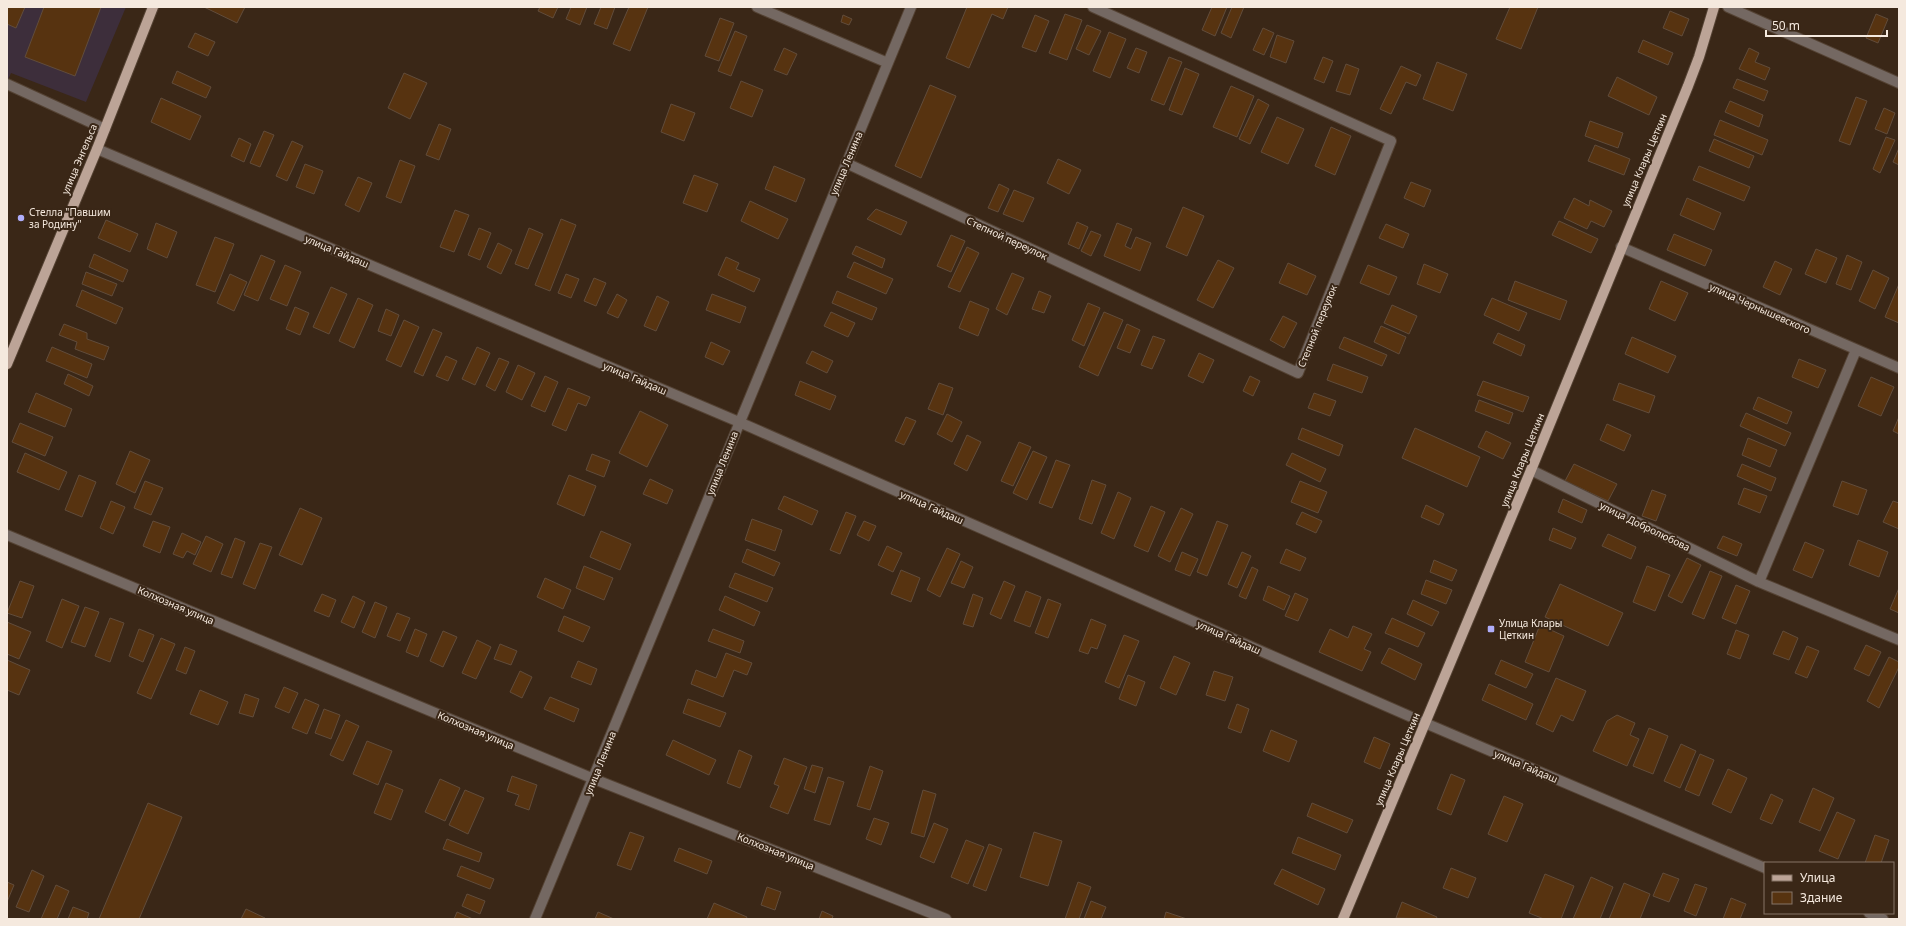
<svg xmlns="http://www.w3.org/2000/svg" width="1906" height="926" font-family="'Noto Sans',sans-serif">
	<rect width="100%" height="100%" fill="#3a2717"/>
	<path fill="#3d2e3b" d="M7,7H126L86,102L11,73L7,82Z"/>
	<path fill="#573310" stroke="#614c3b" d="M7,7H25L16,28L7,24Z
		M44,7H101L75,76L25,57Z
		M204,7H245L237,23Z
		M540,7H558L553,18L538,11Z
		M571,7H587L580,25L566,19Z
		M601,7H615L607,29L594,24Z
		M629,7H648L630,51L613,44Z
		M967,7H1008L1003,19L992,14L969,68L946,58Z
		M1212,7H1227L1215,36L1202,30Z
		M1232,7H1244L1231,38L1221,33Z
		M1510,7H1538L1521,49L1496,39Z
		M1670,11L1689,19L1682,36L1663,28Z
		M1065,14L1082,20L1067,60L1049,53Z
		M1876,14L1888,19L1878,43L1866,38Z
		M843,15L852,19L849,25L841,22Z
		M1035,15L1049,21L1036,52L1022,47Z
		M720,18L734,23L719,61L705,56Z
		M1087,25L1101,31L1089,55L1076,49Z
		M1263,28L1274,33L1264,55L1253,50Z
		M735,31L747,36L731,76L718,71Z
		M1109,32L1126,39L1110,78L1093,71Z
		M195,33L215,42L208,56L188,47Z
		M1277,35L1294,41L1286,63L1270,57Z
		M1643,40L1673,53L1668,65L1638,52Z
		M784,48L797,54L787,75L774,70Z
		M1136,48L1147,52L1139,73L1127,68Z
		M1749,48L1759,53L1755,62L1770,68L1765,80L1739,69Z
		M1169,57L1182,62L1164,105L1151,100Z
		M1323,57L1333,61L1324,83L1314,79Z
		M1437,62L1467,74L1453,111L1423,99Z
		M1346,64L1359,69L1350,95L1336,91Z
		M1401,66L1421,75L1416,86L1406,82L1391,114L1380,109Z
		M1185,68L1199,74L1182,115L1169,110Z
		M177,71L211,87L206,98L172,83Z
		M404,73L427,83L410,119L388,108Z
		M1617,77L1657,97L1649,115L1608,96Z
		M1737,79L1768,91L1764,101L1733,88Z
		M741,81L763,90L752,117L730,108Z
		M930,85L956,96L921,178L895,166Z
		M1231,86L1254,96L1237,137L1213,127Z
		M1856,97L1867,101L1850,145L1839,141Z
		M161,98L201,116L190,140L151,122Z
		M1258,99L1269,105L1250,144L1239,139Z
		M1730,101L1763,115L1759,127L1725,112Z
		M671,104L695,113L684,141L661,132Z
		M1884,108L1895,113L1887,134L1875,129Z
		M1277,117L1304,129L1288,164L1261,152Z
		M1720,120L1768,140L1762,155L1714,135Z
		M1590,121L1623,133L1618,148L1585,136Z
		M439,124L451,129L439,160L426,155Z
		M1331,127L1351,136L1335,175L1315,166Z
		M264,131L274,135L260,167L250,163Z
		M1886,137L1895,140L1880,173L1873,169Z
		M239,138L251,144L244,162L231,156Z
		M1714,139L1754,156L1749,168L1709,151Z
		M292,141L303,146L287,181L276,176Z
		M1595,145L1630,159L1624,175L1588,161Z
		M1899,148V165L1893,162Z
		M1058,159L1081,170L1069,194L1047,183Z
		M400,160L415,166L401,203L386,197Z
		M305,164L323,171L314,194L296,187Z
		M774,166L805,179L796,202L765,189Z
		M1699,166L1750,187L1744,201L1693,180Z
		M694,175L718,184L707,212L683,203Z
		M358,177L372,183L359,212L345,205Z
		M1411,182L1431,190L1424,207L1404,198Z
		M999,184L1009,189L998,212L988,208Z
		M1014,190L1034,198L1023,222L1003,214Z
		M1574,198L1589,206L1590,200L1612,211L1604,227L1591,221L1587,229L1564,218Z
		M1687,198L1721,213L1714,230L1680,215Z
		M750,201L788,219L778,239L741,221Z
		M1183,207L1204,216L1187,256L1166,247Z
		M876,209L907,222L901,235L867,219Z
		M455,210L469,215L454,252L440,247Z
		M561,219L576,225L550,291L535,285Z
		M106,220L138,234L130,252L98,238Z
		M1559,221L1598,239L1591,253L1552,235Z
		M1077,222L1088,227L1079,249L1068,244Z
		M156,223L177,232L167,258L147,249Z
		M1117,223L1132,229L1125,246L1131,249L1136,237L1151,243L1140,271L1104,256Z
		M1386,224L1409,234L1403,248L1379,238Z
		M479,228L491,233L480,260L468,255Z
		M529,228L543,234L528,269L515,264Z
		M1091,231L1101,235L1091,256L1081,251Z
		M1674,234L1712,250L1705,266L1667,250Z
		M951,235L965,241L951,272L937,266Z
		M215,237L234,244L215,292L196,285Z
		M498,243L512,250L501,274L487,267Z
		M856,246L885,259L882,268L852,254Z
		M967,247L979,253L960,292L948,287Z
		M1816,249L1837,258L1826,283L1805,274Z
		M94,254L128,270L123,282L89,267Z
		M261,255L275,261L258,301L244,295Z
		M1847,255L1862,262L1851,290L1836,284Z
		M726,257L739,263L736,269L760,279L754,292L718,275Z
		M1218,260L1234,268L1213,308L1197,300Z
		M1775,261L1792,269L1780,295L1763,287Z
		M854,262L893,279L886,294L847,277Z
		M1288,263L1316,276L1307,295L1279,283Z
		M1424,264L1448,274L1440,293L1417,284Z
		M285,265L301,272L287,306L270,299Z
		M1368,265L1397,277L1389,295L1360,283Z
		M1873,270L1889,278L1875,309L1859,301Z
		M86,272L117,284L112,296L82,284Z
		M1012,273L1024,278L1007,315L996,309Z
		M230,274L247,282L234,311L217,303Z
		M566,274L579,279L571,298L558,293Z
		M594,278L606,283L596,306L584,301Z
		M1515,281L1567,301L1560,320L1508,300Z
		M1661,281L1688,293L1675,321L1649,309Z
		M1899,284V323L1885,317Z
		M331,287L347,294L329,334L313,327Z
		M82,290L123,308L116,324L76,306Z
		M837,291L877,308L872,320L832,303Z
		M1039,291L1051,296L1044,313L1032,309Z
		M617,294L627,300L618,318L607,313Z
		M712,294L746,307L740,323L706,310Z
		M657,296L669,302L656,331L644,326Z
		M358,298L373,305L354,348L339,341Z
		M1492,298L1527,313L1519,331L1484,315Z
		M970,301L989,309L978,336L959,328Z
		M1088,303L1100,308L1084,346L1072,340Z
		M1392,305L1417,316L1409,334L1384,323Z
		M295,307L309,313L300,335L286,329Z
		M386,309L399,315L391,336L378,331Z
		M831,312L855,323L848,337L824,326Z
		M1104,312L1123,320L1098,376L1079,367Z
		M1283,316L1297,323L1284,348L1270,340Z
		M404,320L419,327L401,367L386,360Z
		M64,324L87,333V339L109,347L104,360L75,349L77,342L59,335Z
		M1127,324L1140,330L1130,353L1117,348Z
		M1381,326L1406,337L1399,354L1374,342Z
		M433,329L442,333L423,376L414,372Z
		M1498,333L1525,345L1521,356L1493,343Z
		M1153,336L1165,340L1152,369L1141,365Z
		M1344,337L1387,355L1382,366L1339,348Z
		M1632,337L1676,356L1668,373L1625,354Z
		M711,342L730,351L723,365L705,357Z
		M52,347L92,364L87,378L46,361Z
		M477,347L490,353L475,385L462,379Z
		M812,351L833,361L827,373L806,363Z
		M1199,353L1214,360L1203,383L1188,376Z
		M446,356L457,361L448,381L436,376Z
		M499,358L509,362L495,391L486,386Z
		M1799,359L1826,370L1818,388L1792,377Z
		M1333,364L1368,377L1362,393L1327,380Z
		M518,365L535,373L522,400L506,392Z
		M68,374L93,386L89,396L64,384Z
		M545,376L558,382L545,412L531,406Z
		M1250,376L1260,381L1253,396L1243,391Z
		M1871,377L1894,387L1881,416L1858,406Z
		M800,381L836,396L830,410L795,395Z
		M1483,381L1529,397L1523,412L1477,395Z
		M939,383L953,388L943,415L928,409Z
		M1619,383L1655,396L1649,413L1613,400Z
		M568,388L590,397L586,406L578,403L566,431L552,425Z
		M36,393L72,409L65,427L28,412Z
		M1314,393L1336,401L1330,416L1308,408Z
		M1758,397L1792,412L1787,424L1753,409Z
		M1479,400L1513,413L1509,424L1475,411Z
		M640,411L668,425L647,467L619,453Z
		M1746,413L1791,433L1785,446L1740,426Z
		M947,414L962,422L952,442L937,434Z
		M906,417L916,421L904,445L895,441Z
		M1899,417V434L1893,431Z
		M20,423L53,437L45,456L12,442Z
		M1607,424L1631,435L1624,451L1600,440Z
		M1302,428L1343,445L1339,456L1298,439Z
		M1415,428L1480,457L1467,487L1402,458Z
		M1486,431L1511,443L1503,459L1478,447Z
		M967,435L981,442L967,471L954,464Z
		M1748,438L1777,450L1770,467L1742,455Z
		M1019,442L1031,447L1013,486L1001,481Z
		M130,451L150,460L135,493L116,484Z
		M1033,451L1047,457L1027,500L1013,493Z
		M25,453L67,472L59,490L17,472Z
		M1292,453L1326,469L1320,482L1286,465Z
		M592,454L610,461L604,477L586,470Z
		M1056,460L1070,465L1052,508L1039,503Z
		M1574,464L1617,484L1608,501L1565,481Z
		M1742,464L1776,478L1771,491L1737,476Z
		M79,475L96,482L82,517L65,510Z
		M569,475L596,486L584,516L557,504Z
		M650,479L673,490L667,504L643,494Z
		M1092,480L1106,485L1092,524L1079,519Z
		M145,481L163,488L151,515L134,508Z
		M1300,481L1327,492L1318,513L1291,502Z
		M1842,481L1867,490L1858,515L1833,506Z
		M1744,488L1767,496L1760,513L1738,504Z
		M1652,490L1666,495L1656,521L1642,516Z
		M1118,492L1131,498L1114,539L1101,533Z
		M784,496L818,511L812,525L778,509Z
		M1563,499L1587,510L1582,523L1558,512Z
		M111,501L125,507L113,534L100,528Z
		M1893,501L1899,503V529L1883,522Z
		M1426,505L1444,514L1439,525L1421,517Z
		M1151,506L1165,512L1148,552L1134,546Z
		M300,508L322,518L302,565L279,555Z
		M1181,508L1193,514L1170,562L1158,556Z
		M846,512L856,516L840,554L830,550Z
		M1302,512L1322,521L1316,533L1296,524Z
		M752,519L782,530L775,551L745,540Z
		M153,521L170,527L160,553L143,546Z
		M864,521L876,526L869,541L857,535Z
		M1217,521L1228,525L1207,576L1197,572Z
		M1553,528L1576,538L1571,549L1549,540Z
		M601,531L631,544L620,570L590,557Z
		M182,533L201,542L195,555L187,551L183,558L173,554Z
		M1608,534L1636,547L1631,559L1602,546Z
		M206,536L223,544L211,572L193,564Z
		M1723,536L1742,544L1737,556L1717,548Z
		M235,538L245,542L232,578L221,574Z
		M1858,540L1888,552L1879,577L1849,565Z
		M1805,542L1824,550L1812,578L1793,570Z
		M260,543L272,547L255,589L243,584Z
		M887,546L902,553L893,572L878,565Z
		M947,548L960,554L940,597L927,590Z
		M747,549L780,563L774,576L742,562Z
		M1286,549L1306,558L1300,571L1280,563Z
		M1182,552L1198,559L1190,576L1175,570Z
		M1242,552L1251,556L1237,588L1228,584Z
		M1687,558L1701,565L1682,603L1668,596Z
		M1434,560L1457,570L1452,581L1430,572Z
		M961,561L973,567L964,588L951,583Z
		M584,566L613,578L604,600L576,588Z
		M1647,566L1670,575L1655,611L1633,602Z
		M1252,567L1258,570L1246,599L1239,596Z
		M901,570L920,578L911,602L891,594Z
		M1710,571L1722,576L1704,619L1692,614Z
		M735,573L773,588L767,602L729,587Z
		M545,578L571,590L563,609L537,597Z
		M1426,580L1452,590L1446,604L1421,594Z
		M20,581L34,586L22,618L7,613Z
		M1004,581L1015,586L1001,619L990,614Z
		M1560,584L1623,613L1608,646L1545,617Z
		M1736,585L1750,591L1736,624L1722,618Z
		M1268,586L1290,596L1284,610L1263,600Z
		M1899,588V613L1890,609Z
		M1026,591L1041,597L1030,627L1014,621Z
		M1295,593L1308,599L1298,621L1285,616Z
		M322,594L336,600L329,617L314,611Z
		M973,594L983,598L973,627L963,624Z
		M353,596L365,602L354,628L341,622Z
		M725,596L760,612L754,626L719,610Z
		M62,599L79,606L62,648L46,641Z
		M1048,599L1061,604L1048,638L1035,633Z
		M1413,600L1439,612L1432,626L1407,614Z
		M375,602L387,607L375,638L362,632Z
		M85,607L99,612L85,647L71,642Z
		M397,613L410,618L400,641L387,636Z
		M564,616L590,627L583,642L558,631Z
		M110,618L124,623L110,662L95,656Z
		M1392,618L1425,633L1418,647L1385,633Z
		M1091,619L1106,625L1097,649L1091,647L1088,654L1079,651Z
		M7,622L31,632L19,659L7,654Z
		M1540,625L1564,636L1549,672L1525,662Z
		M1353,626L1372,634L1364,649L1371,652L1362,671L1319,652L1330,629L1348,638Z
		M139,629L154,635L143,662L129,656Z
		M415,629L427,634L418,657L406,652Z
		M713,629L744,641L740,653L708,641Z
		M1736,630L1749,635L1740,659L1727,654Z
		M443,631L457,637L443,667L430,661Z
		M1783,631L1798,638L1789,660L1773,654Z
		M1124,635L1139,641L1119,688L1105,682Z
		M161,638L175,644L151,699L137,693Z
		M477,640L491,647L476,679L462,673Z
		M500,644L517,651L511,665L494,659Z
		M1866,645L1881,652L1869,676L1854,669Z
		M1807,646L1819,651L1807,678L1795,673Z
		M185,647L195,651L186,674L176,670Z
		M1389,648L1422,664L1415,680L1381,663Z
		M726,653L752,663L747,675L734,670L723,697L691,684L696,670L716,678Z
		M1174,656L1190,663L1176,695L1160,688Z
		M1889,657L1899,662V667L1879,708L1867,701Z
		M7,660L30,670L19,695L7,690Z
		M1501,660L1533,674L1526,688L1495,674Z
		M578,661L597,669L591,685L571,677Z
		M520,671L532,677L522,698L510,692Z
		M1214,671L1233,677L1225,701L1206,695Z
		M1128,675L1145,682L1136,706L1119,699Z
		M1556,678L1586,691L1573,721L1561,715L1553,732L1536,724Z
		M1489,684L1533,704L1526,720L1482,700Z
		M284,687L298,693L289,713L275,707Z
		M200,690L228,702L218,725L190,714Z
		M245,694L259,699L253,717L239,713Z
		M550,697L579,709L574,722L544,709Z
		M305,699L319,705L307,734L292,728Z
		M688,699L726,713L720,727L683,713Z
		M1237,704L1249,709L1241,733L1228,728Z
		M324,709L340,715L331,739L315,733Z
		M1617,715L1635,723L1630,735L1639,739L1627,766L1593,751L1607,721Z
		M346,720L359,726L343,761L330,755Z
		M1649,728L1668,736L1653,774L1633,766Z
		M1271,730L1297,741L1289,762L1263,751Z
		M1374,737L1390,744L1380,769L1364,762Z
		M673,740L716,760L709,775L666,755Z
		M367,741L392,751L378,785L353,774Z
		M1681,744L1696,751L1680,788L1664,781Z
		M739,750L752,756L740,788L727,783Z
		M1700,754L1714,760L1699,796L1685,790Z
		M784,758L807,767L788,814L770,807L779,786L774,784Z
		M812,765L823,768L815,793L804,789Z
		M870,766L883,771L870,810L857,806Z
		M1728,769L1747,778L1731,813L1712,804Z
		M1451,774L1465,780L1451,815L1437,809Z
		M512,776L537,785L529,810L515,805L519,795L507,791Z
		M828,777L844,782L830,825L814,820Z
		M440,779L460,788L445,821L425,812Z
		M386,783L403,790L391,820L374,813Z
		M1813,788L1834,798L1820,831L1799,822Z
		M465,790L484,798L468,834L449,825Z
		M923,790L936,794L924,837L911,833Z
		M1771,794L1783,800L1772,824L1760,819Z
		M1504,796L1523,804L1507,842L1488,834Z
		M148,803L182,817L168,851L139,919H99Z
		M1312,803L1353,820L1347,833L1307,816Z
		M1837,812L1855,820L1838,859L1819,851Z
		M874,818L889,823L881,845L866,839Z
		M934,823L948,829L934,863L920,857Z
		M630,832L644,837L631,870L617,865Z
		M1034,832L1062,841L1048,886L1020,877Z
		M1875,835L1889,840L1881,863H1865Z
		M1298,837L1341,855L1335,870L1292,853Z
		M447,839L482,853L479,862L443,849Z
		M966,840L984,847L968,884L951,877Z
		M989,844L1002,849L986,891L973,886Z
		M679,848L712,861L707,874L674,861Z
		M461,866L494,879L490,889L457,876Z
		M1451,868L1476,878L1468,898L1443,888Z
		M1282,869L1325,889L1318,905L1274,884Z
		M32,870L44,876L29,912L16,907Z
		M1663,873L1679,879L1669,902L1653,896Z
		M1545,874L1574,886L1561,919H1544L1529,913Z
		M1591,877L1613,887L1600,919H1573Z
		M7,882L14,885L7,902Z
		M1078,882L1091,887L1079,919H1065Z
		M1624,883L1650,894L1640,919H1609Z
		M1695,884L1707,888L1696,916L1684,911Z
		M56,885L69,891L57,919H41Z
		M767,887L781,892L775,910L761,905Z
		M467,894L485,901L480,914L462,906Z
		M1731,898L1746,904L1740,919H1723Z
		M1091,901L1106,907L1101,919H1084Z
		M1402,902L1437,917L1436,919L1396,918Z
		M714,903L747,917L746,919H707Z
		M73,907L89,913L87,919H68Z
		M246,909L265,918L264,919H241Z
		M822,911L833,916L832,919H819Z
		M457,912L473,919H454Z
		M598,912L614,919H595Z
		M1166,912L1187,919H1164Z"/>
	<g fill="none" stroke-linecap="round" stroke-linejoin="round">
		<g stroke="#544233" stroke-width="12">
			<path id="minor" d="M757,7L888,63
				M1728,7L1899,83
				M7,84L105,129
				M97,149L739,422L1425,723L1765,868
				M846,163L1298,373L1391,141L1093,7
				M1621,247L1899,368
				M1531,470L1759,582L1899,640
				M7,535L594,779L946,919
				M1759,582L1856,350
				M1869,913L1883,919
				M535,919L911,7"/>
		</g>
		<g stroke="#544233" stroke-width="12">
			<path id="major" d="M7,364L97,149L153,7
				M1343,919L1531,470L1688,86L1699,57L1714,7"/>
		</g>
		<use href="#minor" stroke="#746862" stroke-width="10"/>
		<use href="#major" stroke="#bca497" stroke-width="10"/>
	</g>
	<g fill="#b0aefa" stroke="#3a2717" stroke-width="1.5">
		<circle cx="21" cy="218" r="4"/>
		<rect x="1487" y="625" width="8" height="8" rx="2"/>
	</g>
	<g text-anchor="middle" stroke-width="4" stroke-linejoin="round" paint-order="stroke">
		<g font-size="10" fill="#f5e9de" stroke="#3a2717">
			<text transform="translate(79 159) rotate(-67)" y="4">улица Энгельса</text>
			<text transform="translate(1644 160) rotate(-67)" y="4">улица Клары Цеткин</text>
			<text transform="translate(846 163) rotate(-67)" y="4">улица Ленина</text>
			<text transform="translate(1007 238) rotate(25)" y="4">Степной переулок</text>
			<text transform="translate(337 251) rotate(23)" y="4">улица Гайдаш</text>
			<text transform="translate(1760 308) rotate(24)" y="4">улица Чернышевского</text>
			<text transform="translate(1317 326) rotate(-68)" y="4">Степной переулок</text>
			<text transform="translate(635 378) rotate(23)" y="4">улица Гайдаш</text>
			<text transform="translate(1522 460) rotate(-68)" y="4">улица Клары Цеткин</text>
			<text transform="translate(722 463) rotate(-68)" y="4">улица Ленина</text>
			<text transform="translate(932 507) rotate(24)" y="4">улица Гайдаш</text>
			<text transform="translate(1645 526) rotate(26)" y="4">улица Добролюбова</text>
			<text transform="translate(176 605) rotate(23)" y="4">Колхозная улица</text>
			<text transform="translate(1229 637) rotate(24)" y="4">улица Гайдаш</text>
			<text transform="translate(476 730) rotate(23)" y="4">Колхозная улица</text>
			<text transform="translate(1397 759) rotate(-67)" y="4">улица Клары Цеткин</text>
			<text transform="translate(600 763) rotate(-68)" y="4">улица Ленина</text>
			<text transform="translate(1526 766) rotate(23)" y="4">улица Гайдаш</text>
			<text transform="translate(776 851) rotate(22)" y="4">Колхозная улица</text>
		</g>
		<g font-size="10" fill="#f5e9de" stroke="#3a2717" text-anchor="start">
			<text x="29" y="216">Стелла "Павшим<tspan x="29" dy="12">за Родину"</tspan></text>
			<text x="1499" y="627">Улица Клары<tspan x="1499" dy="12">Цеткин</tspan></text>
		</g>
	</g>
	<rect width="1906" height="926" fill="none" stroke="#f5e9de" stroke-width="16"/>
	<rect x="1764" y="862" width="130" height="52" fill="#3a2717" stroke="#857567"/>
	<rect x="1772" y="875" width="20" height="6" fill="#bca497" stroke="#857567"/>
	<text x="1800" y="882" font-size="12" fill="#f5e9de">Улица</text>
	<rect x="1772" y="892" width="20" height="12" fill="#573310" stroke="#857567"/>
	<text x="1800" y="902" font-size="12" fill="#f5e9de">Здание</text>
	<path d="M1766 30v6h121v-6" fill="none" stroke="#f5e9de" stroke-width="2"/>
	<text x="1772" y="30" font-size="12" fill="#f5e9de" stroke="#3a2717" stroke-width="3" paint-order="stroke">50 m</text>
</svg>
